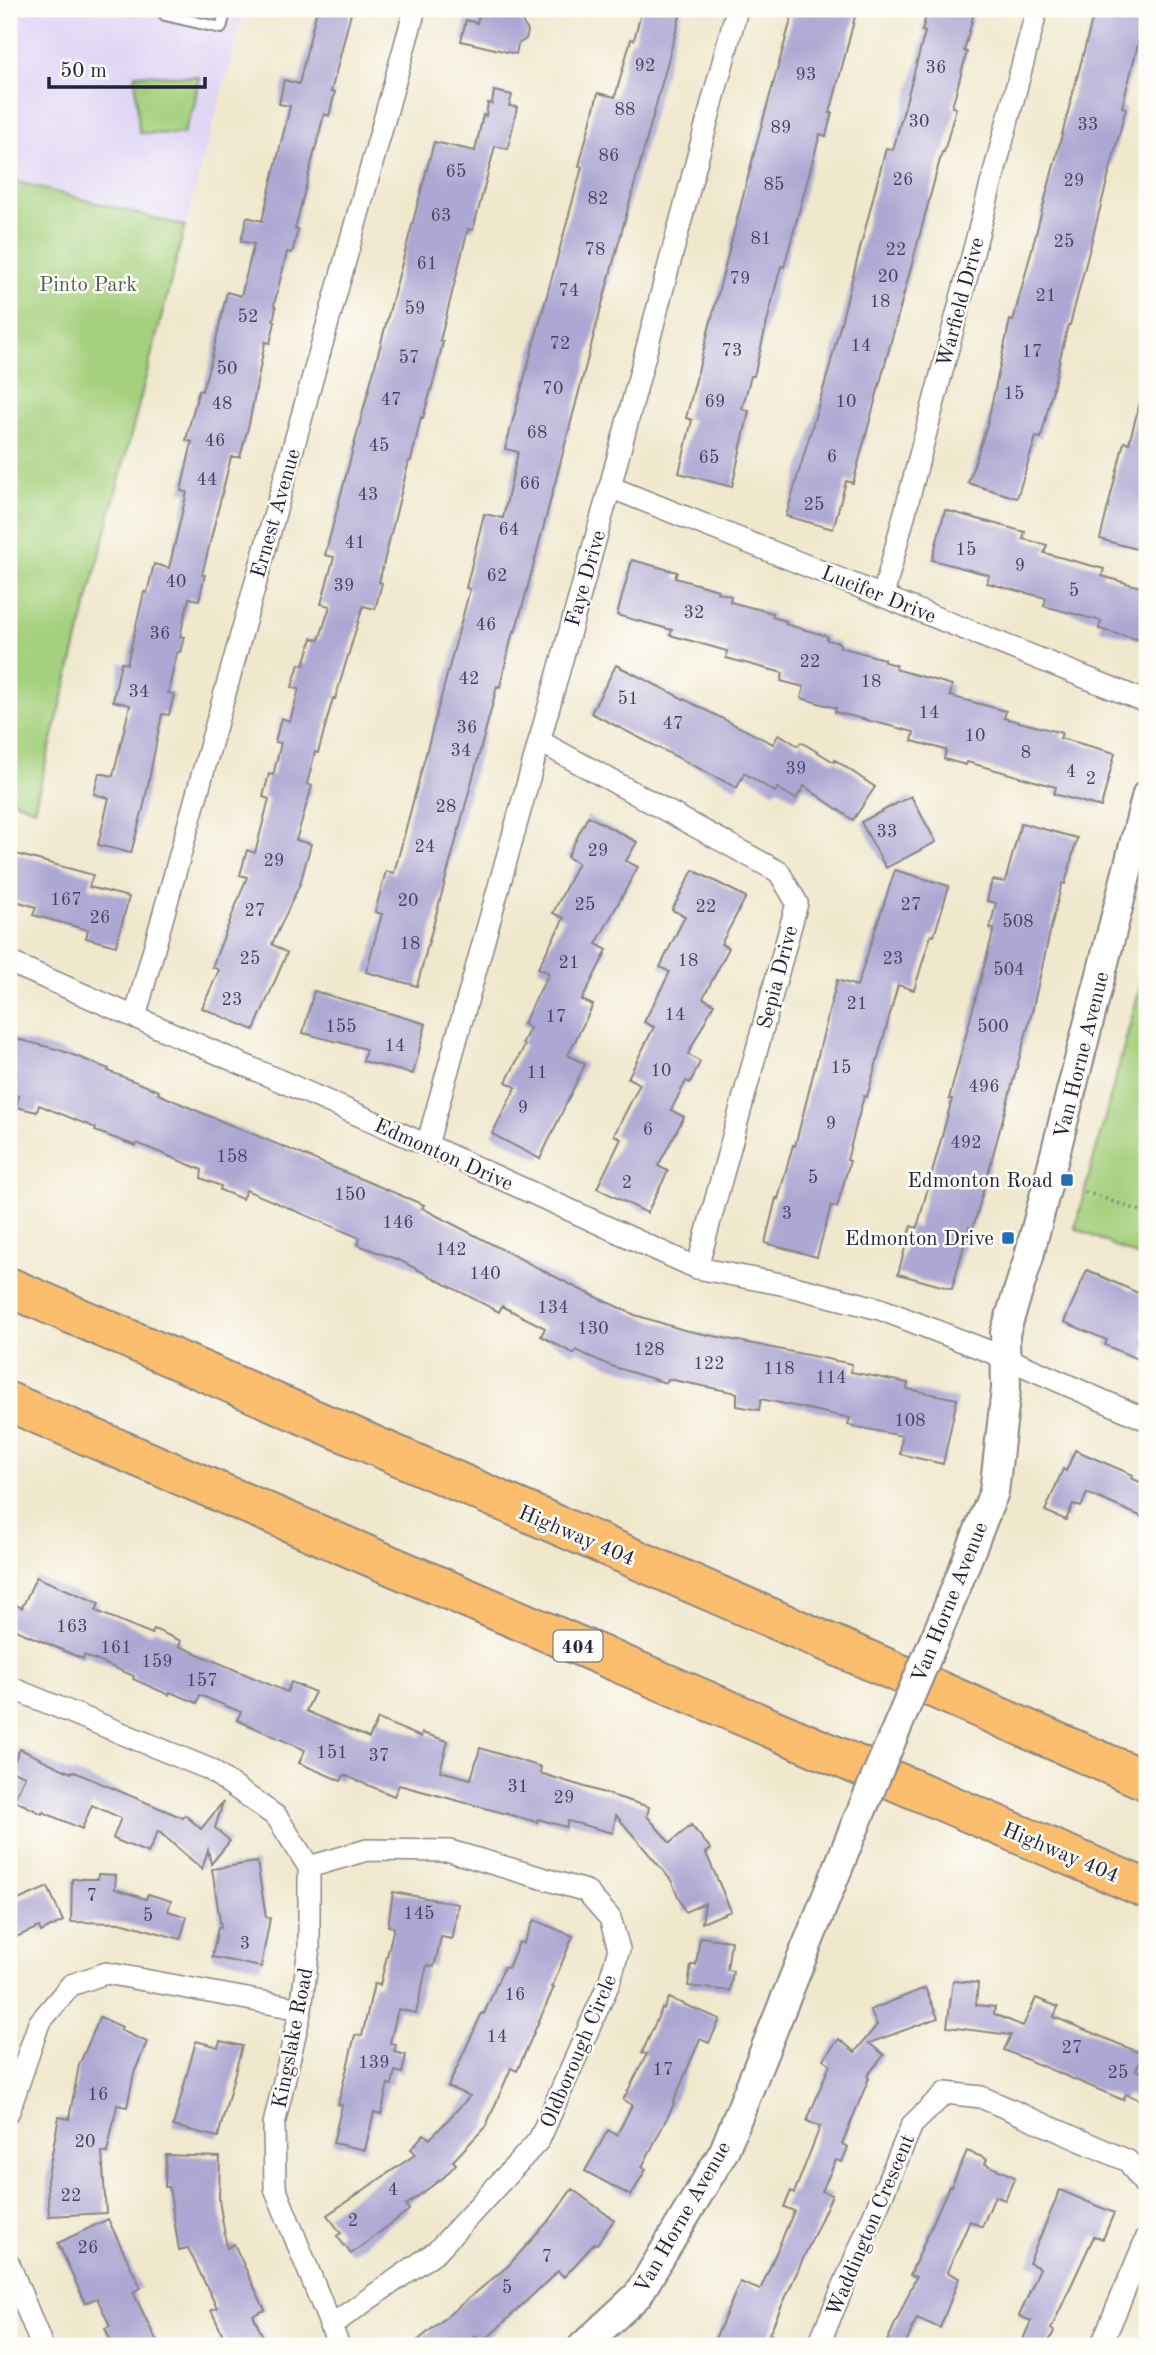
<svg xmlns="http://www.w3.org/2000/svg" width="1156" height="2355" font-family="'Old Standard TT',serif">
	<rect width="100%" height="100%" fill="#fdfcf7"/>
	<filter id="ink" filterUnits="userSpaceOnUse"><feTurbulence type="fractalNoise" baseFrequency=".0143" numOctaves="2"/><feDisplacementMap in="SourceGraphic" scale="14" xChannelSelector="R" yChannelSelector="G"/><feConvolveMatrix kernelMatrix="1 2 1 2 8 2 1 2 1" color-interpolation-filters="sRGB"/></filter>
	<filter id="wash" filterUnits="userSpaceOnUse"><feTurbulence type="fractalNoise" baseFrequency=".00686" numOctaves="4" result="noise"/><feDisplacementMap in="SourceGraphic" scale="28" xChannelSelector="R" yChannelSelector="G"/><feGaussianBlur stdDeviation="1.57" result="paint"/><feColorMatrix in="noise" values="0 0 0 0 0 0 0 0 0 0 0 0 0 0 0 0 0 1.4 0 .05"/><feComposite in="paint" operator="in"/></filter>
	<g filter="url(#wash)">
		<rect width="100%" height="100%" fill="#f0e8cd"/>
		<path fill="#dfd5f5" d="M9,9H245L185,226L9,180Z"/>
		<path fill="#a5d07d" stroke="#64795c" stroke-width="2" d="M135,74L199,77L194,106L183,134L139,133Z
			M9,180L185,226L34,809L9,799Z
			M1147,961V1261L1075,1228Z"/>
		<g id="blocks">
			<path fill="#ada7d3" d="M317,9H352L331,92H335L329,116L324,114L295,229H298L292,253L287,252L274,305L276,308L273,321L275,322L270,343L265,342L249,424L240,457H231L202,575H205L199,600L189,598L180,636L184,637L180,652H177L168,693L174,694L169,715L162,714L144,805L131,853L98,845L109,798L94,794L99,773L113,776L130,705L113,701L121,662L127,664L144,592L147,593L154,564L169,568L187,492L181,491L192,442L186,440L190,423L199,390L202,391L212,357L227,292L241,296L254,244L241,241L247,217L262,221L290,106L279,104L284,80L299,84Z
				M481,9H496L525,15L523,23L528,31L526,39L518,44L516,54L461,41L466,20L477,23Z
				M642,9H682L598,319L524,601L515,632L513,631L500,687L497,686L492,706L417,986L366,972L382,914L375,912L386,871L394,873L470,589L466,588L484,514L503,518L518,452L505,449L582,167L579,166L598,93L615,97L631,39L634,40Z
				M794,9H857L830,113H832L826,136L820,134L784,267L781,266L775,289L754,376H751L742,409L749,411L732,487L679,473L692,420L686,418L757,142Z
				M928,9H975L964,51L967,52L952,107L956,108L944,152H942L853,483L846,481L833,529L786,516L829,369L886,148L893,150L925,32L922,31Z
				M1095,9H1147V41L1139,40L1122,107L1126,108L1070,325H1068L1041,438L1036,437L1017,498L968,483L987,425L1010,320L1013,321Z
				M494,91L512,95L509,106L517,107L508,149L495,146L473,230L468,229L440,341L443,342L436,372L423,418L421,417L411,461H409L379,582L382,583L375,609L363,606L335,699L333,698L318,753L315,752L307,784L312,786L296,840L311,844L300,884L272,944L287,953L254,1030L202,1008L219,970L212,967L247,877L240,875L247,850L255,853L269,799L263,797L269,774L273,775L281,743L275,742L281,718L290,721L299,689L292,687L299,664L304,665L312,638L319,640L330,606L321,604L334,557L325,555L434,142L475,151L483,115L486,116L488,103L492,104Z
				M1142,395L1147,396V552L1100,539L1124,442L1129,443Z
				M945,510L1025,532L1023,539L1047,545L1044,553L1104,569L1102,576L1147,589V631L1144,641L1099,629L1101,621L1044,606L1046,598L987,583L989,575L932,560Z
				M632,560L677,572L675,578L718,590L717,592L731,596L730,602L773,613L772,617L786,621L785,624L827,636V640L840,643V647L884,659V662L896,665L895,669L952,685L950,696L1006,711L1004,718L1062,733L1060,738L1115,753L1101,807L1054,794L1056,787L967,762L966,765L944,759L946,750L912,741L914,732L835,712L836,708L801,698L804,687L781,681L783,673L726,658L727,651L670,635L672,630L617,615Z
				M616,665L773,744L779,734L798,746L801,742L834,762L835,760L875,787L853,820L804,786L796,799L777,788L775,792L744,773L737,788L591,713Z
				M911,796L936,842L886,868L861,822Z
				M588,816L637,842L626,861L638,867L596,944L607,950L582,1000L593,1005L568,1055L585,1064L540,1159L492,1134L516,1087L506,1082L525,1045L522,1044L530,1028L523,1024L549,973L538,968L564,918L553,913L578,863L567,857Z
				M1021,823L1077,838L1065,884L1062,883L1053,919L1032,1012L973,1228L969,1227L952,1289L898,1274L911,1226L917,1228L952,1099H949L994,929L990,928L996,903L987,901L992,880L1005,882Z
				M9,852L93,875L89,887L129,897L116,946L86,938L88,930L33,915L36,907L9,899Z
				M693,870L746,897L721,944L729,948L703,998L714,1004L688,1054L700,1062L690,1083L686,1081L671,1110L684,1117L658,1166L668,1171L647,1213L597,1188L621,1139L614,1135L640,1084L628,1078L654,1027L644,1022L670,972L660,967L685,916L672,910Z
				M895,870L949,886L934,936L931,935L914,990L898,985L867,1097L864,1096L847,1160L850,1161L837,1207L831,1206L817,1257L765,1243L776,1198L778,1199L793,1145L795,1146L837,980L857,986Z
				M314,991L426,1024L413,1074L363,1061L366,1049L303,1033Z
				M9,1037L60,1050L109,1069L108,1071L159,1091L158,1094L214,1118L424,1205L422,1208L443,1219L577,1288L635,1315L684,1330L852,1364L851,1372L908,1383L907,1389L957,1399L943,1464L900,1454L902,1436L848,1425L850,1418L761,1399L759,1410L737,1406V1393L668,1379L666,1383L611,1366L576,1350L574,1354L541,1336L545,1328L502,1306L499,1312L401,1261L358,1245L360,1238L246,1190L242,1199L220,1190L221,1186L201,1178L202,1170L137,1143L136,1146L95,1131L96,1128L39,1105L37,1112L16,1107L19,1096L9,1094Z
				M1087,1270L1147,1297V1323L1142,1335L1147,1337V1348L1142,1361L1105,1345L1107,1340L1064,1322Z
				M1075,1450L1133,1475L1131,1478L1147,1485V1519L1087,1493L1081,1507L1073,1504L1066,1520L1045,1511L1063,1469L1066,1471Z
				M36,1577L99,1603L96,1611L152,1634L154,1629L181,1641L179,1646L287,1692L291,1682L315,1692L306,1711L369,1738L378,1719L421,1737L422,1733L448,1741L440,1771L471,1779L480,1748L541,1767L540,1773L649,1807L647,1816L670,1843L691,1825L711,1849L706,1853L731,1911L702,1923L705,1903L685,1912L671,1880L616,1815L613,1833L568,1821L566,1827L538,1819L537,1822L399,1785L394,1796L344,1775L341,1781L299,1763L305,1750L237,1720L241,1712L200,1695L197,1703L170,1692L169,1695L133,1679L134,1676L84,1655L83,1659L9,1627V1602L22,1608Z
				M20,1749L71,1773L72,1771L183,1818L185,1815L201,1829L223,1802L215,1828L230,1841L211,1864L208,1850L202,1869L158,1831L148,1853L116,1840L113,1838L121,1818L92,1805L82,1829L43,1812L42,1814L14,1800L25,1776L10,1770Z
				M257,1862L266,1917L270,1918L261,1967L212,1957L218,1927L221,1928L212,1869Z
				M98,1874L116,1875L115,1889L146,1899L148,1894L171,1901L168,1911L187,1917L180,1939L124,1923L71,1922L72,1879H98Z
				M48,1887L63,1921L41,1932L39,1927L9,1940V1904Z
				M393,1892L458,1904L453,1937L452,1939L441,1937L434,1967L427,1965L416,2013L398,2009L390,2043L396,2045L394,2052L406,2055L402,2073L395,2071L392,2085L388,2084L381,2114L374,2112L365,2150L333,2143L342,2105L338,2104L355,2035L362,2036L374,1984L380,1985L394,1927L388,1926Z
				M534,1920L573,1936L552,1987H554L517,2071L511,2068L486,2126L453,2161L456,2164L444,2177L406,2205L409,2210L351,2254L337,2236L341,2233L327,2215L416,2154L411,2149L424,2134L430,2139L470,2096L448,2087L482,2013L484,2014L504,1967L508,1968L519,1942L523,1944Z
				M700,1937L731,1941L727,1970L733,1971L730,1991L688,1986L691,1965H696Z
				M953,1981L978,1983L976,2005L995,2007L994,2014L1023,2026L1036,1998L1058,2007L1054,2017L1143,2054L1136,2070L1147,2075V2103L1126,2094L1123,2100L1004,2050L1011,2035L947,2027Z
				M925,1988L938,2018L869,2043L884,2055L867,2076L869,2078L842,2144L848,2147L842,2162L836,2160L822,2191L832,2195L769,2334L796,2346H712L740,2282L760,2290L794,2211L784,2207L791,2191L794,2193L820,2127L807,2121L830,2064L823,2059L839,2039L855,2052L877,2025L870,2010Z
				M669,1998L720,2019L709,2043L700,2039L673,2103L674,2104L642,2167L646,2169L631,2196L585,2171L608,2130L617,2135L632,2105L623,2100L647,2054L642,2053L662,2008L664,2009Z
				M100,2017L122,2027L120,2030L147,2042L134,2073L127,2107L117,2105L107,2153L102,2152L106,2213L49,2216L47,2180L59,2117L69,2119L79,2065Z
				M196,2041L218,2047L220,2041L242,2046L218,2137L173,2126Z
				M967,2151L987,2159L985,2164L1015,2177L1005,2200L995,2196L982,2227L970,2221L947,2272L959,2278L940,2328L917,2318L905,2346H885L916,2277L910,2275L949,2186L951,2187Z
				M166,2155L220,2157L219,2200L227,2248L234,2244L265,2310L253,2315L267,2346H228L211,2310L217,2308L188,2248L179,2250L169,2187H165Z
				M572,2189L614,2220L597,2244L595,2243L564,2277L558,2271L482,2343L476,2336L463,2346H411L508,2266L552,2217Z
				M1060,2190L1114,2213L1103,2239L1094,2236L1051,2329L1054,2331L1047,2346H1020L1031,2321L1019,2316L1040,2268L1029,2263Z
				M108,2219L141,2288L133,2292L159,2346H113L105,2328L110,2326L97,2298L85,2303L58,2243Z"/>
		</g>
	</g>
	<g filter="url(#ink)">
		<use href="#blocks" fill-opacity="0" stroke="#898584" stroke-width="2"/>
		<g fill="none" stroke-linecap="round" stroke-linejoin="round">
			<g stroke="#898584" stroke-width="14">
				<path id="service" d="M167,9L165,15L221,28L226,9"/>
			</g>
			<g stroke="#898584" stroke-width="24">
				<path id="minor" d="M610,487L1147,702
					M883,596L1037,9
					M539,741L779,872L797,903L697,1268
					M9,962L427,1145L697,1268L786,1285L880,1309L1006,1358L1147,1420
					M135,1017L415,9
					M427,1145L610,487L737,9
					M9,1687L209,1769L277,1817L309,1867V1948L301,2009L274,2124L275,2188L339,2346
					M309,1867L367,1850L450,1851L586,1891L610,1918L619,1949L609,1983L539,2140L437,2251L330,2326
					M9,2111L39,2023L71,1985L106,1973L301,2009
					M9,2264L42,2346
					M818,2346L912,2125L945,2093L981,2097L1128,2161L1147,2188
					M1101,2346L1147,2237"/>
			</g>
			<g stroke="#898584" stroke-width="32">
				<path id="tertiary" d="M947,1610L994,1492L1006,1389L1005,1333L1028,1260L1147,794
					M583,2346L638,2295L724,2151L855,1826"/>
			</g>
			<g stroke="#898584" stroke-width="42">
				<path id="motorway" d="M9,1287L1147,1781
					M9,1402L1147,1889"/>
			</g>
			<path stroke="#898584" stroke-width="3.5" stroke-dasharray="2 5" stroke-linecap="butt" d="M1085,1192L1147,1213"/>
			<use href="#service" stroke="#fff" stroke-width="10"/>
			<use href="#minor" stroke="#fff" stroke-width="21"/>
			<use href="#tertiary" stroke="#fff" stroke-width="28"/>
			<use href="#motorway" stroke="#fbbe6e" stroke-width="38"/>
			<g stroke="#898584" stroke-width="32" stroke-linecap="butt">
				<path id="tertiary-bridge" d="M855,1826L947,1610"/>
			</g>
			<use href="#tertiary-bridge" stroke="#fff" stroke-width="28"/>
		</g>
	</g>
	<g fill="#1f6fb2" stroke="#fdfcf7" stroke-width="2.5">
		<rect x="1060" y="1173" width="14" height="14" rx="3.5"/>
		<rect x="1001" y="1231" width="14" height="14" rx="3.5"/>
	</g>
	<g text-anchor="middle" stroke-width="5" stroke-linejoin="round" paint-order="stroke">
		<g font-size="18" fill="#454361">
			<text x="645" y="71">92</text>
			<text x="936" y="73">36</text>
			<text x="806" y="80">93</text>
			<text x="625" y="115">88</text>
			<text x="919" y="127">30</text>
			<text x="1088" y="130">33</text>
			<text x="781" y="133">89</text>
			<text x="609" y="161">86</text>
			<text x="456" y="177">65</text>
			<text x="903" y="185">26</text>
			<text x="1074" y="186">29</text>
			<text x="774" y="190">85</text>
			<text x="598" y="204">82</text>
			<text x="441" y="221">63</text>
			<text x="761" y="244">81</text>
			<text x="1064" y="247">25</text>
			<text x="595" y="255">78</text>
			<text x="896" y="255">22</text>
			<text x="427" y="269">61</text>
			<text x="888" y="282">20</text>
			<text x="740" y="284">79</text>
			<text x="569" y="296">74</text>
			<text x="1046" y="301">21</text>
			<text x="880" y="307">18</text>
			<text x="415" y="314">59</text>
			<text x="248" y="322">52</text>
			<text x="560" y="349">72</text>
			<text x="861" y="351">14</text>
			<text x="732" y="356">73</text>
			<text x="1032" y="357">17</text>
			<text x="409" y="363">57</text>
			<text x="227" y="374">50</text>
			<text x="553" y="394">70</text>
			<text x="1014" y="399">15</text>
			<text x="391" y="405">47</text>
			<text x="715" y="407">69</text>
			<text x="846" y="407">10</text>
			<text x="222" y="409">48</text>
			<text x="537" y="438">68</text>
			<text x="215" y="446">46</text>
			<text x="379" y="451">45</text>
			<text x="832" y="462">6</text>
			<text x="709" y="463">65</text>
			<text x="207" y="485">44</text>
			<text x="530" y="489">66</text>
			<text x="368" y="500">43</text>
			<text x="814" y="510">25</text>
			<text x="509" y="535">64</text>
			<text x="355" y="548">41</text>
			<text x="966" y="555">15</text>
			<text x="1020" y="571">9</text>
			<text x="497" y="581">62</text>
			<text x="176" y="587">40</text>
			<text x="344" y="591">39</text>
			<text x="1074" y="596">5</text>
			<text x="694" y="618">32</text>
			<text x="486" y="630">46</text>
			<text x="160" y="639">36</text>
			<text x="810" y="667">22</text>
			<text x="469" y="684">42</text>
			<text x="871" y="687">18</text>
			<text x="139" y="697">34</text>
			<text x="628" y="704">51</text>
			<text x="929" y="718">14</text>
			<text x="673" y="729">47</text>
			<text x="467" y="733">36</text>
			<text x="975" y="741">10</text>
			<text x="461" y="756">34</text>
			<text x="1026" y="758">8</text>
			<text x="796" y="774">39</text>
			<text x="1071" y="777">4</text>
			<text x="1091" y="784">2</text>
			<text x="446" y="812">28</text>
			<text x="887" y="837">33</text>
			<text x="425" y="852">24</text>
			<text x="598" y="856">29</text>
			<text x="274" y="866">29</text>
			<text x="66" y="905">167</text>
			<text x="408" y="906">20</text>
			<text x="585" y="910">25</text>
			<text x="911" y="910">27</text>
			<text x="706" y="912">22</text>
			<text x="255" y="916">27</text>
			<text x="100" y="923">26</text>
			<text x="1018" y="927">508</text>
			<text x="410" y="949">18</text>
			<text x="250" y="964">25</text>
			<text x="893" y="964">23</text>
			<text x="688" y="966">18</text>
			<text x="569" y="968">21</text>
			<text x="1009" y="975">504</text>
			<text x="232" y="1005">23</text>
			<text x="857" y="1009">21</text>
			<text x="675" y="1020">14</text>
			<text x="556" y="1022">17</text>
			<text x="341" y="1032">155</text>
			<text x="993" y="1032">500</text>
			<text x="395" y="1051">14</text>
			<text x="841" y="1073">15</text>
			<text x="661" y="1076">10</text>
			<text x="537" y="1078">11</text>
			<text x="984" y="1092">496</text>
			<text x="523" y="1113">9</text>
			<text x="831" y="1129">9</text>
			<text x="648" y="1135">6</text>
			<text x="966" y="1148">492</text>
			<text x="232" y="1162">158</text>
			<text x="813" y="1183">5</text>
			<text x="627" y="1188">2</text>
			<text x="350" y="1200">150</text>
			<text x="787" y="1219">3</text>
			<text x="398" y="1228">146</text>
			<text x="451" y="1255">142</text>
			<text x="485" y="1279">140</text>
			<text x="553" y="1313">134</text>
			<text x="593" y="1334">130</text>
			<text x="649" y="1355">128</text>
			<text x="709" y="1369">122</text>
			<text x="779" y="1374">118</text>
			<text x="831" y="1383">114</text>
			<text x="910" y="1426">108</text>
			<text x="72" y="1632">163</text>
			<text x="116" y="1653">161</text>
			<text x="157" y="1667">159</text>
			<text x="202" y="1686">157</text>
			<text x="332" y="1758">151</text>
			<text x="379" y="1761">37</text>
			<text x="518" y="1792">31</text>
			<text x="564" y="1803">29</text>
			<text x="92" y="1901">7</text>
			<text x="419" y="1919">145</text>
			<text x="148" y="1921">5</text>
			<text x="245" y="1949">3</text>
			<text x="515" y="2000">16</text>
			<text x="497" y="2042">14</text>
			<text x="1072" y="2053">27</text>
			<text x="374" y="2068">139</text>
			<text x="663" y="2075">17</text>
			<text x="1118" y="2078">25</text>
			<text x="98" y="2100">16</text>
			<text x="85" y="2147">20</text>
			<text x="393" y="2195">4</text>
			<text x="71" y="2201">22</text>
			<text x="353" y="2226">2</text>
			<text x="88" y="2253">26</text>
			<text x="547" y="2262">7</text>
			<text x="507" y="2293">5</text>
		</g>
		<rect fill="#fdfcf7" stroke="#646373" stroke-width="2" x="553.5" y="1630.5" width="49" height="31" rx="5"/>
		<g font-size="19" font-weight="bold" fill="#22223b">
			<text x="578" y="1653">404</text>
		</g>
		<g font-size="21" fill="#505f52" stroke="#fdfcf7">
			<text x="88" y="291">Pinto Park</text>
		</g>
		<g font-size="21" fill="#22223b" stroke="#fdfcf7">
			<text transform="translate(960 302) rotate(-75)" y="7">Warfield Drive</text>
			<text transform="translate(275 513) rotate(-74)" y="7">Ernest Avenue</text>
			<text transform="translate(585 578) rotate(-74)" y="7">Faye Drive</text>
			<text transform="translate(879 594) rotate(22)" y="7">Lucifer Drive</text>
			<text transform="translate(777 977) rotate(-75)" y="7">Sepia Drive</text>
			<text transform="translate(1081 1055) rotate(-76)" y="7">Van Horne Avenue</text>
			<text transform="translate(444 1154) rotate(24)" y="7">Edmonton Drive</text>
			<text transform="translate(577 1535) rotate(23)" y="7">Highway 404</text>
			<text transform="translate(949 1602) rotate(-68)" y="7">Van Horne Avenue</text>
			<text transform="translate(1061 1852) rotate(23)" y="7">Highway 404</text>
			<text transform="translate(292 2038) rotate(-79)" y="7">Kingslake Road</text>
			<text transform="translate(578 2051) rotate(-67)" y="7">Oldborough Circle</text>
			<text transform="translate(682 2217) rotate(-60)" y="7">Van Horne Avenue</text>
			<text transform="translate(870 2225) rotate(-67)" y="7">Waddington Crescent</text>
		</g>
		<g font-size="21" fill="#22223b" stroke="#fdfcf7" text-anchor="end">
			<text x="1053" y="1187">Edmonton Road</text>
			<text x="994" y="1245">Edmonton Drive</text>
		</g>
	</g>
	<rect width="1156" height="2355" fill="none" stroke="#fdfcf7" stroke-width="35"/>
	<path d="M49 77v10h156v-10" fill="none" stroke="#22223b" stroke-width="3.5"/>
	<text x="60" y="77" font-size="21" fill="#22223b" stroke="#fdfcf7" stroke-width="5" paint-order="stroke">50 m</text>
</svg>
